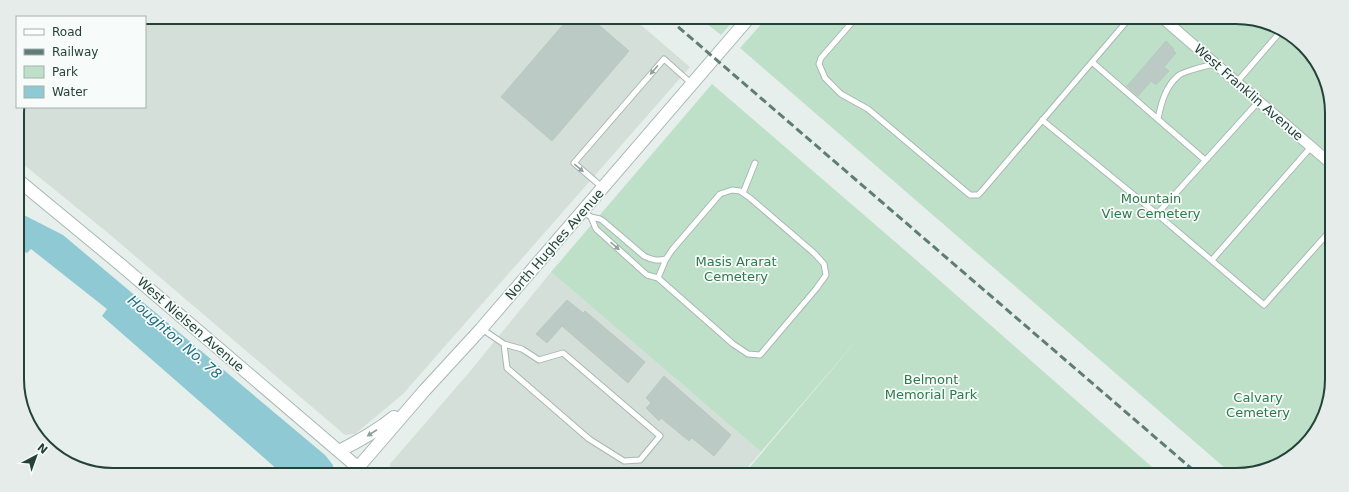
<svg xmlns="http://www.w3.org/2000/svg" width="1349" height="492" font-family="'DejaVu Sans',sans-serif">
	<rect width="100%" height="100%" fill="#e6efeb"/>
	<path fill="#d4dfda" d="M145,17L634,19L690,67L403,394L355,434L345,435L108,233L18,160L17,107H145Z
		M551,272L761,452L743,473L390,471V464L472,369Z"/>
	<path fill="#bfe0c8" d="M702,20H734L721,35Z
		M765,20L1267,22L1308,50L1331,100L1327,410L1294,455L1242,475H1233L740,48Z
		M712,84L922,265L1160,474L745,473L861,335L761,452L551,272Z"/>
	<path fill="#8ec9d4" d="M18,212L63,235L325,455L333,465L334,471H279L102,316L107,309L31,249L27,253L18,248Z"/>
	<path fill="#bbcac4" stroke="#b8c9c2" d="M568,19H592L629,51L552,141L501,97Z
		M1166,41L1174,49L1173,50L1176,53L1164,67L1169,71L1156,85L1151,81L1138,96L1127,86Z
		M567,300L583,313L585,311L645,362L628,383L562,326L547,343L536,334Z
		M664,376L731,435L714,456L692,438L689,441L661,418L659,421L646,408L651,403L646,398Z"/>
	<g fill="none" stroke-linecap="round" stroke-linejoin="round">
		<g stroke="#a8b8b2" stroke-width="7">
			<path id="service" d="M854,20L821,58L819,64L825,78L841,94L868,109L970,195H978L981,192L1127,21
				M1092,62L1205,160
				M1237,82L1281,31
				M1158,119C1161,104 1165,87 1178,76C1184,71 1206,66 1214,64
				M1042,120L1157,214L1264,305L1329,232
				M602,187L574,163L664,59L692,84
				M743,193L755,163
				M582,211L591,217L600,219L603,221L644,256C652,260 657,261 666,259
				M1157,214L1259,101
				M591,217L596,229L647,275L658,278L733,344L748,354L760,355L816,289L826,275L824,264L814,253L750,198L740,191L732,190L720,194L672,250L666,259L658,278
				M1212,260L1311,147
				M482,329L504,344L522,349L539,360L563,353L660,436L640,460L624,461L589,439L507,368L504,344"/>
		</g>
		<g stroke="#a8b8b2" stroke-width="12">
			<path id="minor" d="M1167,22L1330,163"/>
		</g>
		<g stroke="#a8b8b2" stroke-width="14">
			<path id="tertiary" d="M18,180L121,265L362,471
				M339,451C359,441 377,431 394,417
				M355,471L424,391L481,329L747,20"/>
		</g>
		<use href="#service" stroke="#fff" stroke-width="5"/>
		<use href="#minor" stroke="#fff" stroke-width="10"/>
		<use href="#tertiary" stroke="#fff" stroke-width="12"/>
		<path stroke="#5f7d75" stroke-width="3" stroke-dasharray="8 4" stroke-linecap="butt" d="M669,19L1199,475"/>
	</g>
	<defs><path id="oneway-solid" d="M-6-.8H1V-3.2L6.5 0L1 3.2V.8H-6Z"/></defs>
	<g fill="#92a09c">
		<use href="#oneway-solid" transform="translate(654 70) rotate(131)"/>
		<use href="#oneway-solid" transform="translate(579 168) rotate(40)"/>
		<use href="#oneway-solid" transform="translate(615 246) rotate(41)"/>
		<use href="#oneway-solid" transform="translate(372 433) rotate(147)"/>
	</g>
	<g text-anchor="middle" stroke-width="3.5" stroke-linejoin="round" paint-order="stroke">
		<g font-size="13" fill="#24423a" stroke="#f7fbf9">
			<text transform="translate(1249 92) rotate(41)" y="5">West Franklin Avenue</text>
			<text transform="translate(554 244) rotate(-49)" y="5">North Hughes Avenue</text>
			<text transform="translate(191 324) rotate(41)" y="5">West Nielsen Avenue</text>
		</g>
		<g font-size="13" fill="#2d7a4b" stroke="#f7fbf9">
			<text x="1151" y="203">Mountain<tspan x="1151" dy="15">View Cemetery</tspan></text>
			<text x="736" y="266">Masis Ararat<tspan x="736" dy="15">Cemetery</tspan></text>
			<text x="931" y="384">Belmont<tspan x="931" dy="15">Memorial Park</tspan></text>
			<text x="1258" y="402">Calvary<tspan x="1258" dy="15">Cemetery</tspan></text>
		</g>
		<g font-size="14" font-style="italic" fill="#1c6f80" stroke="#f7fbf9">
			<text transform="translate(175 337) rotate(41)" y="5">Houghton No. 78</text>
		</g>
	</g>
	<path d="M0 0H1349V492H0ZM113 24H1236A89 89 0 0 1 1325 113V379A89 89 0 0 1 1236 468H113A89 89 0 0 1 24 379V113A89 89 0 0 1 113 24Z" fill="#e6ecea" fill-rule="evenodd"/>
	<path fill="none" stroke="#24423a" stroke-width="2" d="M113 24H1236A89 89 0 0 1 1325 113V379A89 89 0 0 1 1236 468H113A89 89 0 0 1 24 379V113A89 89 0 0 1 113 24Z"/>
	<rect x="16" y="16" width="130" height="92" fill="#f7fbf9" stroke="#a3b1ad"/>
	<rect x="24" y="29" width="20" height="6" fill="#ffffff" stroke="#a3b1ad"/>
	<text x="52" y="36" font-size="12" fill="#24423a">Road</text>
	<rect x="24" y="49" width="20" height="6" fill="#5f7d75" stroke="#a3b1ad"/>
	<text x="52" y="56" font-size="12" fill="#24423a">Railway</text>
	<rect x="24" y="66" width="20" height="12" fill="#bfe0c8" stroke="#a3b1ad"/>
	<text x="52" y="76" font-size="12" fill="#24423a">Park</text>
	<rect x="24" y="86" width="20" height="12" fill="#8ec9d4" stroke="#a3b1ad"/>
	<text x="52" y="96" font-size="12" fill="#24423a">Water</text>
	<g transform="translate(36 456) rotate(41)" stroke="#f7fbf9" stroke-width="3" paint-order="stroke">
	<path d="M0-3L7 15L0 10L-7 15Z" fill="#24423a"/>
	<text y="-6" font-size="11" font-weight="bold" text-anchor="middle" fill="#24423a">N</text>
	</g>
</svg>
